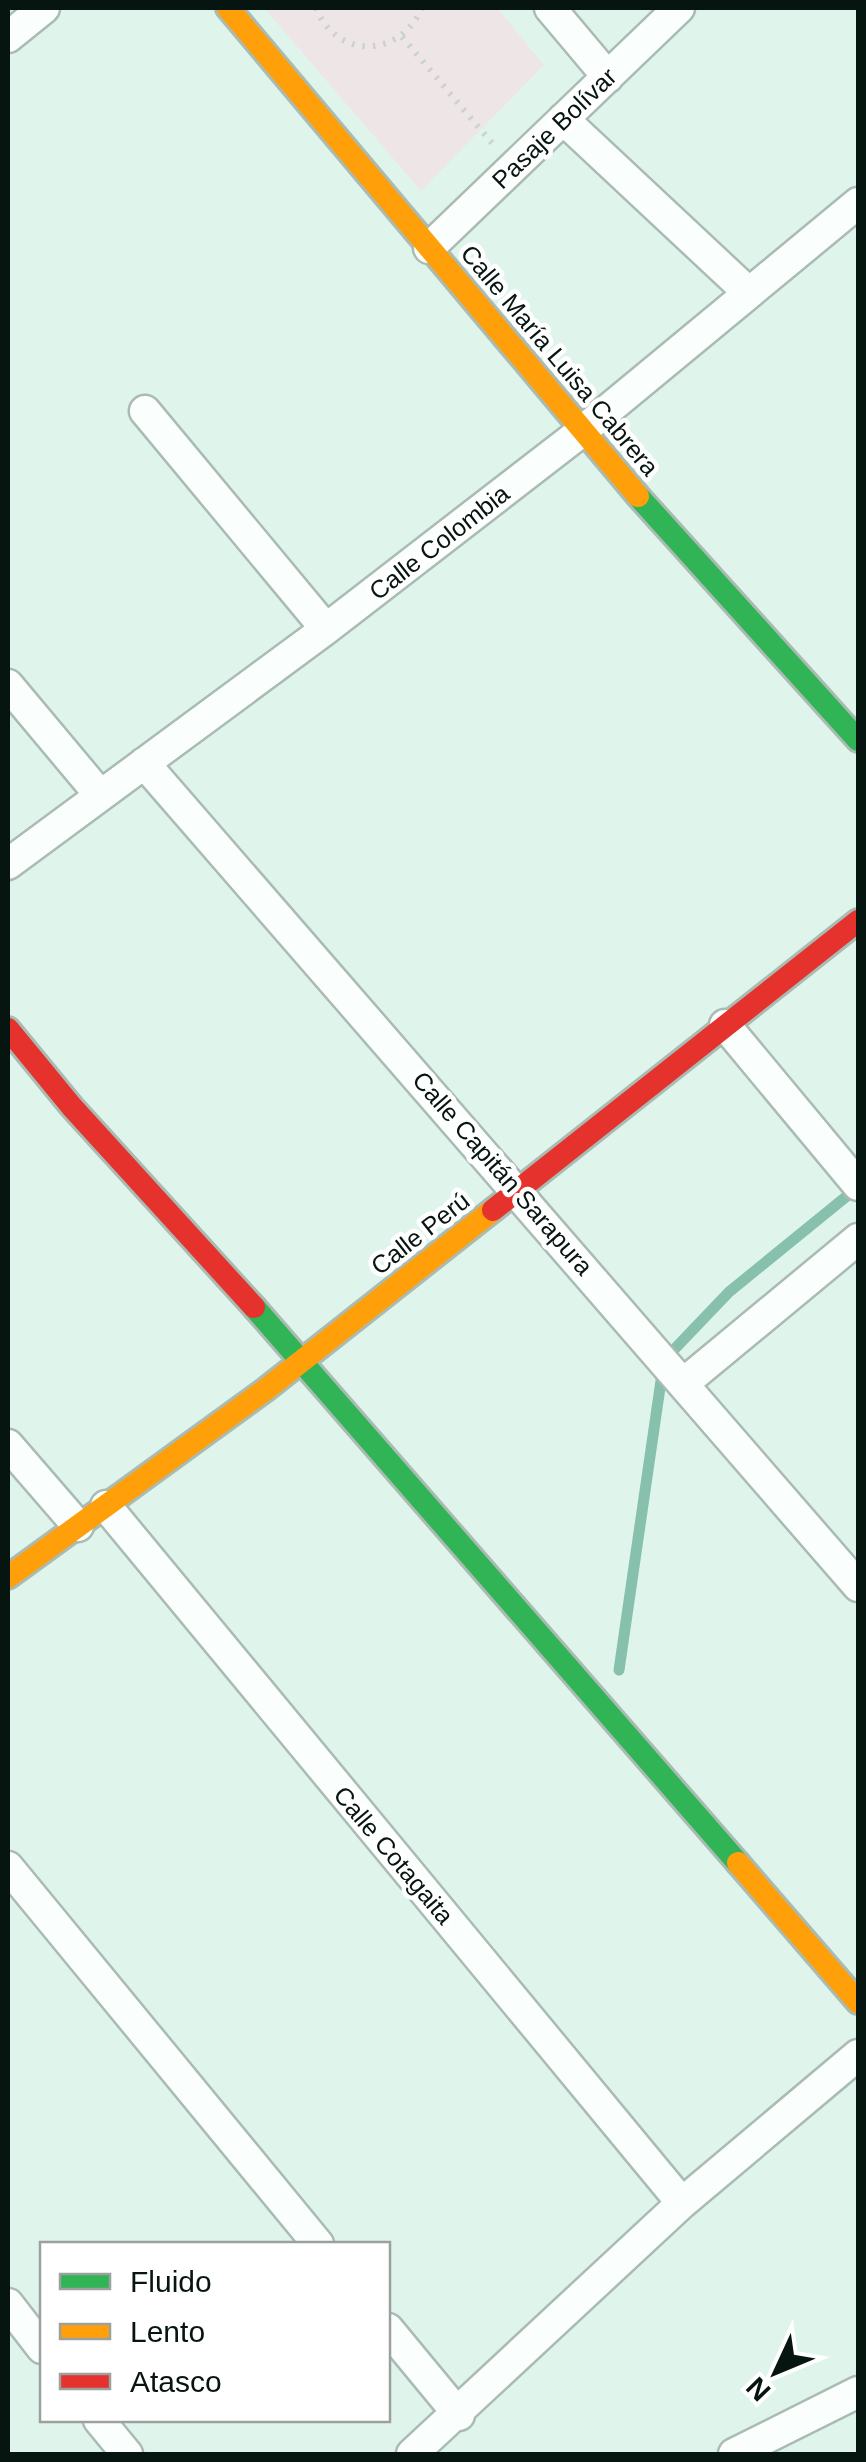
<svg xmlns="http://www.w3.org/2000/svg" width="866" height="2462" font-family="Arial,sans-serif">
	<rect width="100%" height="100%" fill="#dff5ec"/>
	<path fill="#eee6e6" d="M264,8H497L544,65L421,191Z"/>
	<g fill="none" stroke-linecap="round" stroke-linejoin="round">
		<path stroke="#87c1ad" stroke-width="11" d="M619,1670L664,1360L729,1292L858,1187"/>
		<g stroke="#aabbb4" stroke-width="35">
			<path id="street" d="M550,8L608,77
				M8,37L44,8
				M563,119L749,293
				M429,248L679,8
				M145,411L326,629
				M8,685L100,795
				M144,763L858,1586
				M8,864L326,629L581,432L858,203
				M725,1025L858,1185
				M684,1383L858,1239
				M8,1445L78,1526
				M106,1506L682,2203
				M8,1867L318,2244
				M8,2304L42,2348
				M388,2329L459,2415
				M99,2420L127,2454
				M412,2454L682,2203L858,2055
				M734,2454L858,2392"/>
		</g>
		<g stroke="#aabbb4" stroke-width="28">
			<path id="fast" d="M638,496L858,740
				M254,1307L738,1863"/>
		</g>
		<g stroke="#aabbb4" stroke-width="28">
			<path id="slow" d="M228,8L638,496
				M8,1577L265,1390L493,1210
				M738,1863L858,2002"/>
		</g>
		<g stroke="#aabbb4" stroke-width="28">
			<path id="jam" d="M8,1029L72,1107L254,1307
				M493,1210L858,921"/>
		</g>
		<path stroke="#cbd2cf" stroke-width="6" stroke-dasharray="2.5 8" stroke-linecap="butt" d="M316,8C337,60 400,58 422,8
			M402,37L492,143"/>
		<use href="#street" stroke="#fafefc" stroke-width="30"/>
		<use href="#fast" stroke="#30b455" stroke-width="22"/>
		<use href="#slow" stroke="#ff9f0a" stroke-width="22"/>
		<use href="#jam" stroke="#e5322d" stroke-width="22"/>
	</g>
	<g text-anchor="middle" stroke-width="9" stroke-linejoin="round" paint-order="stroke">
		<g font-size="25" fill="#071510" stroke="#fff">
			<text transform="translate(554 128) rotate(-44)" y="9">Pasaje Bolívar</text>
			<text transform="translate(560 360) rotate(50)" y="9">Calle María Luisa Cabrera</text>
			<text transform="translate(439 542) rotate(-38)" y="9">Calle Colombia</text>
			<text transform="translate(503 1173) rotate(49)" y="9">Calle Capitán Sarapura</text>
			<text transform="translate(420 1233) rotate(-38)" y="9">Calle Perú</text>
			<text transform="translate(394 1855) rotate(50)" y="9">Calle Cotagaita</text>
		</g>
	</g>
	<rect width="866" height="2462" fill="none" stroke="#071510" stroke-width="20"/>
	<rect x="40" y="2242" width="350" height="180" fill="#ffffff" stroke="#9ca19f" stroke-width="2.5"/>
	<rect x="60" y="2274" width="50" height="15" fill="#30b455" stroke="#9ca19f" stroke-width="2.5"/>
	<text x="130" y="2292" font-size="30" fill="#071510">Fluido</text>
	<rect x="60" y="2324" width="50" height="15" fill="#ff9f0a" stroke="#9ca19f" stroke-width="2.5"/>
	<text x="130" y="2342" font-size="30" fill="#071510">Lento</text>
	<rect x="60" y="2374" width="50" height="15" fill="#e5322d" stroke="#9ca19f" stroke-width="2.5"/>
	<text x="130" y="2392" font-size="30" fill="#071510">Atasco</text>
	<g transform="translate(776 2372) rotate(226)" stroke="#ffffff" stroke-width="8" paint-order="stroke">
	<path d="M0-8L18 38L0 25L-18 38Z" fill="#071510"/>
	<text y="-15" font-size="28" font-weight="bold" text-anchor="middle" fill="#071510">N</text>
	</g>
</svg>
